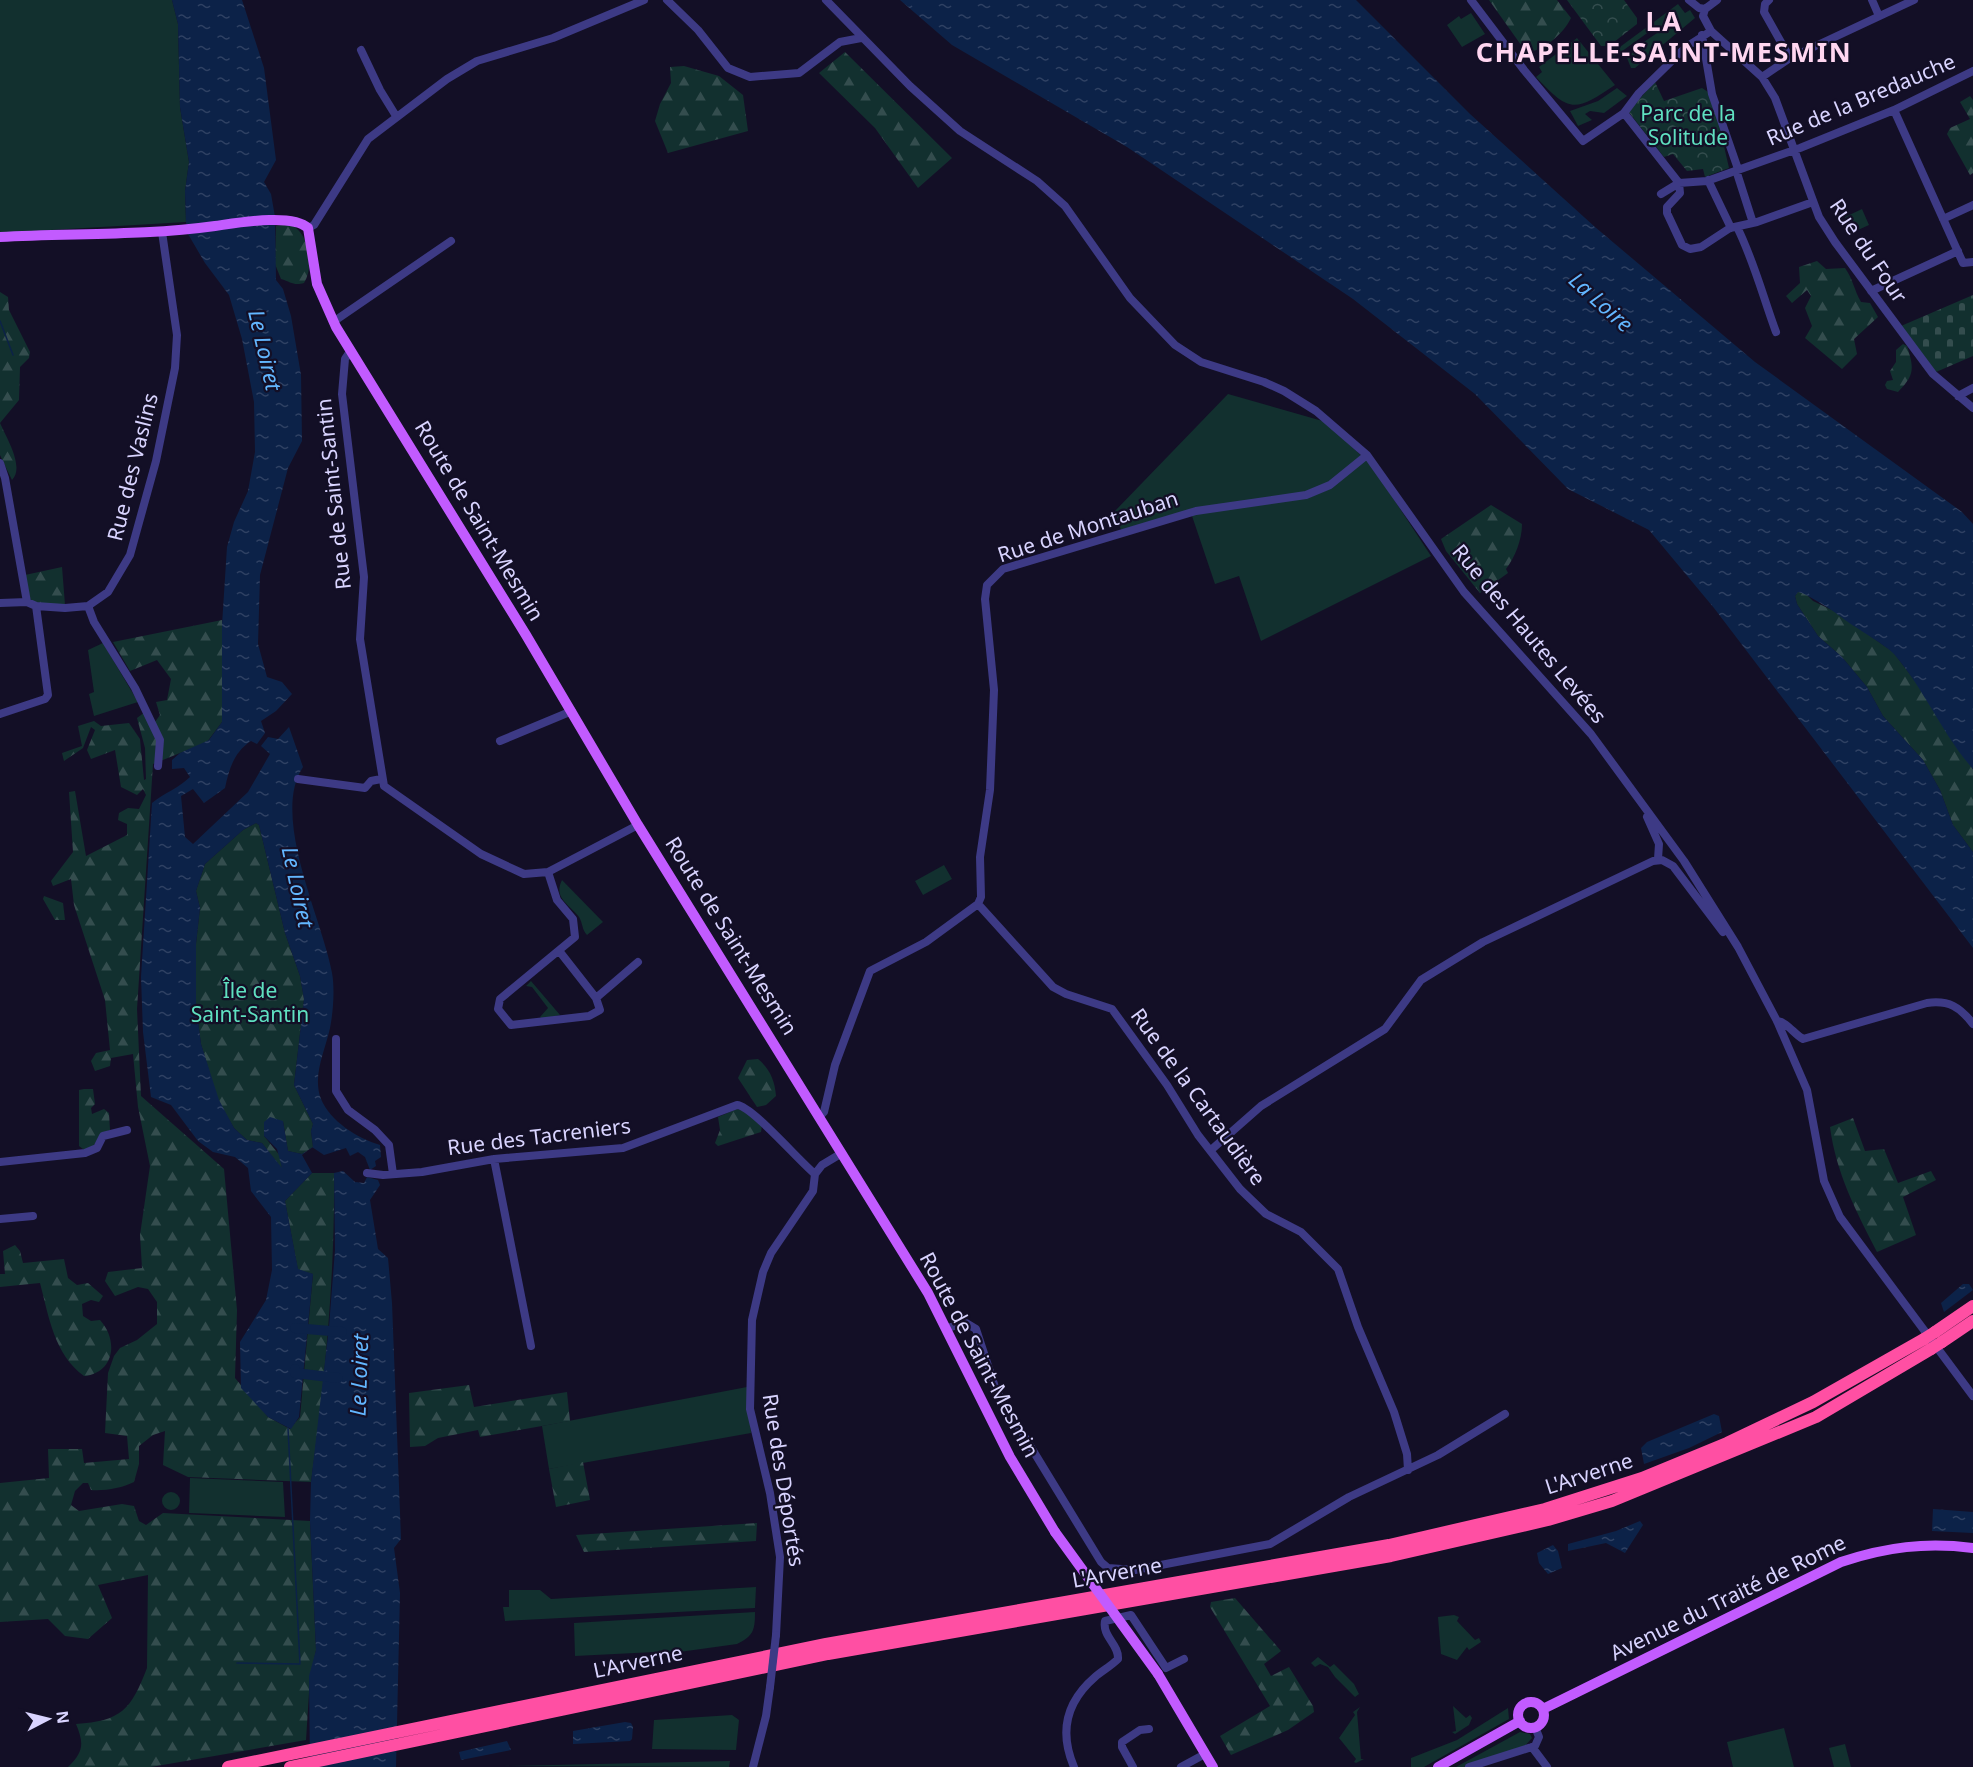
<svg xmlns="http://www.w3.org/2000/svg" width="1973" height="1767" font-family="'Noto Sans',sans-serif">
	<defs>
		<pattern id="forest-firs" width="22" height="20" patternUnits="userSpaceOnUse" patternTransform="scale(1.5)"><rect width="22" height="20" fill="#12302f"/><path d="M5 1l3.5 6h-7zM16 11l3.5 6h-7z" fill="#344d4e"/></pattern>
		<pattern id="cemetery-stones" width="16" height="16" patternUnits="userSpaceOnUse" patternTransform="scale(1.5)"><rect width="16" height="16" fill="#12302f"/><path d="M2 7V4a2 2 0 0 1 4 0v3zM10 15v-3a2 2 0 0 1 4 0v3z" fill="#344d4e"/></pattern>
		<pattern id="park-crowns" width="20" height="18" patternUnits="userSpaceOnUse" patternTransform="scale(1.5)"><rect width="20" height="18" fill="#12302f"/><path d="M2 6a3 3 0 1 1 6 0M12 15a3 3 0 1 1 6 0" fill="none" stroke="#344d4e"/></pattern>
		<pattern id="water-ripples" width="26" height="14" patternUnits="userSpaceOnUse" patternTransform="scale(1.5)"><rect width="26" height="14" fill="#0c2248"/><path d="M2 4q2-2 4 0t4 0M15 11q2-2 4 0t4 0" fill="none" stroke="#2f4163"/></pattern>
	</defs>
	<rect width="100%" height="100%" fill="#130f26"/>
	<path fill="#12302f" d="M0,0H172L178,24L180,107L189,162L185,191L186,222L0,233Z
		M1678,4L1685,13L1690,10L1695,18L1635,68H1631L1627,58L1638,46L1660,31L1657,26L1607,62L1605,58Z
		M1471,13L1485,34L1462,47L1447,25L1459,16L1461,19Z
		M1577,38L1615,85C1574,113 1569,112 1536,77L1542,72L1539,67Z
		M1617,88L1627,96L1604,113L1590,111L1585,114L1592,120L1578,126L1570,111L1598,101Z
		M1862,209L1869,225L1858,230L1856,227L1852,229L1850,218L1846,220L1845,217Z
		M1228,394L1326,422L1372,466L1431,556L1261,641L1239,576L1215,584L1190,510L1121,530L1115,511Z
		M103,643L138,702L94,716L89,694L94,692L88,650Z
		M944,865L952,879L923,895L915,881Z
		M562,880L603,922L587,935C582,930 583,924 579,917C569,904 553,898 562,880Z
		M531,981L560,1015L542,1019L540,1017L548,1008L532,987L526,986Z
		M747,1387L751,1433L549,1469L542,1426Z
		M190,1478L283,1482L285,1517L189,1513Z
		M162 1501a9 9 0 1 1 18 0a9 9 0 1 1-18 0Z
		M756,1587L755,1608L505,1621L503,1607H509V1590H540L551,1599Z
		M755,1612C755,1629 754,1636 737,1644L665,1654L655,1652L575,1656L574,1623Z
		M1454,1615L1459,1617L1457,1621L1475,1640L1479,1638L1481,1642L1469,1650L1467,1647L1457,1660L1441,1654L1438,1617Z
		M1318,1657L1330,1667L1334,1664L1354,1684L1359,1694L1355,1697L1335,1677L1328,1667L1320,1664L1315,1667L1311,1663Z
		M1453,1706L1466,1718L1470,1715L1472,1718L1469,1725L1455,1734L1452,1732L1456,1731Z
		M1360,1707L1357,1712L1361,1759H1364L1356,1763L1354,1762L1356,1759L1339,1738L1355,1715L1353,1712Z
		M1508,1708L1509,1719L1424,1767H1411V1758L1457,1740Z
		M732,1715L739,1720L736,1750L652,1749L654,1720Z
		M1784,1728L1794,1767H1733L1727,1742Z
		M1520,1732L1530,1734L1532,1738L1524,1747L1464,1767H1456Z
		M1845,1744L1851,1767H1834L1829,1748Z
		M730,1761L729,1767L503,1766Z"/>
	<path fill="url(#forest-firs)" d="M1489,0H1557L1571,18C1564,33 1543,52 1526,52Z
		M845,52L952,158L918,188L875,128L819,73Z
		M684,66L719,76L743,95L748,131L668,153L655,121L660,104L671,83L670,67Z
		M1970,96L1973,100V173L1970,175L1947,134L1950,128L1970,119L1960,102Z
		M290,224C309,233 315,265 304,283C294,286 291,282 281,279L275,264L276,226Z
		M1817,261L1826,269L1845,268C1853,279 1854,290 1861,302L1870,303L1878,317L1854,339L1857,354L1842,369L1805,338L1812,326L1805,308L1811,296L1807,290L1792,303L1786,296L1800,283L1799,267Z
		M0,292L8,297L9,310L30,352L29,358L20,367L19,400L0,423Z
		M1903,344L1907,346C1914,368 1915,375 1898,392L1887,389L1885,385L1887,381L1893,380L1890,371L1896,362V350Z
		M0,423C6,437 25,467 12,480L0,455Z
		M1491,505L1522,524C1522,540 1515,557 1506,569L1508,573L1480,593L1446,551L1441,539Z
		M62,567L65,605L31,603L25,575Z
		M1798,592L1805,593L1813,601L1834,611L1893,652L1927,697L1973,769V852L1953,825L1940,790L1923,760L1883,716L1867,687L1842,657L1818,636L1797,604L1795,596Z
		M222,620V722L207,742L153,764L137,1009L141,1096L224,1169L237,1310L235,1378L268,1417L290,1429L300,1417L313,1274L298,1270L285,1201L312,1173H334C335,1277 325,1379 311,1482L188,1477L163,1465L165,1431L153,1435L139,1446V1464L134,1482C122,1488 105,1491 91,1490L88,1483H83L75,1491L71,1505L79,1511L122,1504L134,1506L139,1521L146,1525L163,1513L310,1521L316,1650L310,1677L306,1740L151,1767H68C84,1752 84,1743 76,1724C121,1721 131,1710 147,1668L148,1575L98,1585L112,1618L88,1639L65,1636L48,1619L0,1622V1483L49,1478L48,1449H82L84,1463L129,1459L127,1436L105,1433L108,1373L114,1356L120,1348L137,1340L157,1324V1302L148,1289L138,1287L115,1296L105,1281L108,1272L142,1268L140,1235L150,1166L138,1107L133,1054L111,1058L110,1066L95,1071L91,1061L96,1053L110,1050L105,1000L74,905L71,879L53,886L51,881L73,852L69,792L75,791L86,856L127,835V824L118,820L119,813L128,808L139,809L146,795L143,789L137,795L121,787L115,750L91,759L87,750L95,730L91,727L83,748L64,761L62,753L82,746L78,726L94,721L101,726L129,723L140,739L144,780L146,779L145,748L137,718L145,712L155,722L160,715L156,702L167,700L171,679L157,660L130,671L113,642Z
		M256,823L259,825L285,933L300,976L304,999L294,1085L313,1124L311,1131L313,1147L302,1154L288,1151L283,1121L264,1136L281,1157L282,1169L262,1143L247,1140L234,1128L218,1100L201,1044L196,1005V944L200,908L196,891L205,864L243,830Z
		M44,896L63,903L65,920H55L43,899Z
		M758,1059C770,1069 775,1081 776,1096L766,1105L757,1107L738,1078L747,1060Z
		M84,1089H93L95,1104L91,1108L92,1114L104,1109L109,1113L110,1130L103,1133L91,1149H83L79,1146V1090Z
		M737,1109L746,1112L762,1125L761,1132L718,1146L715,1143L720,1130L718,1117Z
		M1853,1118L1865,1151L1884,1149L1898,1183L1931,1171L1936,1180L1903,1197L1916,1235L1877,1252C1856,1211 1836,1173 1830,1127Z
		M15,1245L20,1251L23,1263L64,1259L68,1278L77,1285L88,1283L103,1296L99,1302L91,1300L82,1304L83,1316L91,1321L100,1320C119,1341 114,1373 84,1376C54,1354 49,1317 40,1283L0,1287V1274H5L3,1251Z
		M469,1385L474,1407L567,1392L570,1421L480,1437L478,1430L438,1438L425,1446L410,1447L409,1393Z
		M583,1462L590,1500L556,1507L549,1469Z
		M757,1523L756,1541L584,1552L576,1535Z
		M1235,1598L1281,1651L1264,1664L1271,1676L1289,1667L1313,1706L1314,1712L1288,1730L1231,1755L1220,1736L1270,1706L1210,1607L1211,1602Z"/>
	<path fill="url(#cemetery-stones)" d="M1973,295V356L1936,372L1901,326Z"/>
	<path fill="url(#park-crowns)" d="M1567,0H1624L1637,18V24L1609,46H1601Z
		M1655,82L1664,101L1702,88L1708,92L1727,139L1723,142L1729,168L1705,177L1703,169L1687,171L1673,154L1664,157L1628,111Z"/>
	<path fill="url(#water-ripples)" fill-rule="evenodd" d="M172,0H242L264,68L276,160L264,182L271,194L275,217L276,280L283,289L291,316L301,375L302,441L288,468L260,575L258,644L267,677L282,682L292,694L276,711L261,721L265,733L257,744L251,741C234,752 229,769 225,788L204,803L193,789L181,796L185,837L193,844L248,792L270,754L261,746L268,737L278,739L289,727L303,767C270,816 323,921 332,973C335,989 333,1013 330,1028C325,1051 312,1076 321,1099C330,1121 357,1138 380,1145L381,1157L375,1161L376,1166L370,1170L365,1157L358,1152L350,1156L346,1148L324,1155L312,1147L302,1155L312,1173L285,1201L298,1269L313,1274L299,1417L291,1429L268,1417L241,1388L240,1342L266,1300L272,1270L271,1217L251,1191L248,1168L235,1157L213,1152L198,1141L171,1105L151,1097L143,1032L141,977L152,803C164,793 179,788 190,777L184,768L172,769V760L180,753L209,740L222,722V625L227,547L234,522L248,491L255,452L254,402L242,339L229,295L205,263L188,234L186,222L185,191L189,162L180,107L178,24ZM256,823L259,825L285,933L300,976L304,999L294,1085L313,1124L311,1131L313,1147L302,1154L288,1151L283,1121L270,1117L264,1122V1136L277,1149L282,1168L262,1143L247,1140L234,1128L219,1100L201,1044L196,1005V944L200,908L196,891L205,864L243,830Z
		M900,0H1356L1470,114L1595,227L1755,362L1962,512L1973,524V769C1942,734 1925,690 1894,654C1887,646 1856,628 1845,620C1837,613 1806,593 1798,592L1795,596L1797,604L1818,636L1842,657L1867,687L1883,716L1923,760L1940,790L1953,825L1973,852V948L1714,608L1649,530L1568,489L1475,394L1353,299L1127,147L952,45Z
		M343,1171L355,1182L364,1183L367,1177L378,1180L380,1185L370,1200L378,1249L388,1258L392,1303L401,1539L394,1548L400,1593L396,1767H310L309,1676L316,1650L310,1521L311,1482L329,1327L335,1250L334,1173Z
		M1963,1284H1969L1973,1290L1944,1312L1941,1303Z
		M1714,1414L1719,1416L1722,1432L1689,1448L1644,1464L1641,1448L1647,1442Z
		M1933,1509L1973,1512V1533L1932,1531Z
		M1640,1521L1643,1525L1625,1553L1606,1543L1568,1551V1544L1616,1531Z
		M1553,1545L1558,1551L1562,1568L1548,1574L1539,1563L1537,1553Z
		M625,1722L631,1723L633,1727L632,1739L630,1741L573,1744V1731Z
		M507,1741L511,1750L461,1760L459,1752Z"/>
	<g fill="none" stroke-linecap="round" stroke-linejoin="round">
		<path stroke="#0c2248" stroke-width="1.5" d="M0,321L13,355
			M237,1663L300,1664L288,1428"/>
		<path stroke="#0c2248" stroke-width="10" d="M295,1328L342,1332
			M295,1369V1373L338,1378"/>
		<path stroke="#3d3a85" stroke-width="8" d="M667,0L698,30L728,68L750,77L799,73L840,42L861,38
			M826,0L910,86L960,131L1037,181L1065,206L1130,298L1175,345L1201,362L1264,382L1284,391L1316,411L1367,455L1464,592L1591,734L1684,861L1738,947L1777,1021L1807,1090L1824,1181L1840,1217L1973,1396
			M1471,0L1524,70L1583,141L1624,113L1639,93L1686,47L1711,31
			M1689,0L1699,8L1705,9
			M1769,0L1765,4L1764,12L1790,58
			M1872,0L1879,16
			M1705,9L1703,16L1711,31L1762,77L1775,98L1819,217L1835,242L1933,374L1973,408
			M1705,9L1717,0
			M1702,35L1712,94L1738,169
			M361,50L380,90L396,116
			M1762,77L1790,58L1914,0
			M1894,110L1963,263L1973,262
			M1624,113L1679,183L1680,193L1667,207V213L1682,245L1690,249L1701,247L1730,228L1757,222L1813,202
			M1736,170L1753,223
			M1708,180L1731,228
			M1661,194L1679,183L1707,181L1800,148L1894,110L1973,71
			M1943,219L1973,205
			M1737,227C1754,261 1763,297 1776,332
			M308,228L314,225L368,139L447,79L477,61L553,38L644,0
			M1871,291L1958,251
			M333,322L451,241
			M351,350L345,359L342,394L364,577L360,639L384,786L481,854L524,874L548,872L638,825
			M1958,396L1973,388
			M0,463L5,478L27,602
			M0,603L27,602L36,606L65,608L88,606L108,592L130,555L156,461L175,368L177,335L162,232
			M88,606L94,622L135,688L160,740L158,766
			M0,714L45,699L48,695L36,606
			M500,741L572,711
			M298,779L365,788L371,781L381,779
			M1647,817L1659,844L1658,859
			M548,872L557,900L573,919L575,937L500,999L498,1009L511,1025L589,1016L600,1010L596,998L560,952
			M978,904L1053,987L1066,994L1112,1009L1167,1085L1198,1135L1240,1189L1266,1214L1301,1232L1338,1269L1358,1327L1394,1412L1407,1454L1408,1470
			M978,904L981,897L980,857L990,790L994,690L985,599L987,585L1003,569L1196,511L1306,495L1330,485L1367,455
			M596,998L638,962
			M1777,1021C1787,1022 1794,1034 1803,1039L1927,1003C1949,1000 1960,1007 1973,1024
			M336,1039V1091L348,1110L375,1130L389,1145L393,1174
			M820,1116L824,1112L835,1065L870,971L926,942L978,904
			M1211,1150L1261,1106L1385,1029L1421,980L1483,942L1653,861L1662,860L1673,866L1723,932
			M494,1159L531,1346
			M0,1162L85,1153L97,1148L103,1136L127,1130
			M367,1173L383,1175L422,1172L494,1159L623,1148L737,1105C752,1106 798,1160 815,1174
			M0,1219L33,1216
			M947,1328L966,1323L976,1329L996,1390L1101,1562L1108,1568L1135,1570L1270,1544L1349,1497L1438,1455L1505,1414
			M776,1635L780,1557L770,1493L750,1409L752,1320L763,1272L771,1253L813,1191L815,1174L822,1165L842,1153
			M1532,1747L1547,1767
			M753,1767L766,1716L770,1687
			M1074,1767C1059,1732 1066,1702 1095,1677C1102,1671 1111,1666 1118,1659C1119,1644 1102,1637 1105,1621L1131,1615L1166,1668L1184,1659
			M1133,1767L1122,1747V1742L1140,1730L1149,1729
			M1181,1767L1205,1754
			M1469,1767L1535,1746L1539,1737L1535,1727"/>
		<path stroke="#c25bff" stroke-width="10" d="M0,237C72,233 143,236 215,226C237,223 292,213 308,228L317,284L336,327L526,635L638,825L928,1293L1010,1457L1055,1532
			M1158,1674L1213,1767
			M1518 1715a13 13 0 1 1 26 0a13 13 0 1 1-26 0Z
			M1543,1709L1841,1562C1886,1547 1926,1542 1973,1548
			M1438,1767L1520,1721"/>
		<path stroke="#ff4fa3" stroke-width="12" d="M1935,1332L1973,1306
			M1942,1342L1973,1321
			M228,1767L826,1644L1389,1545L1545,1509L1642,1478L1727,1443L1813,1402L1924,1339
			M290,1767L828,1654L1391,1556L1548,1520L1612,1501L1816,1417L1931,1349"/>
		<path stroke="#3d3a85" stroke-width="8" d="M770,1687L776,1635"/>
		<path stroke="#c25bff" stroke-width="10" d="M1055,1532L1158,1674"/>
		<path stroke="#ff4fa3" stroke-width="12" d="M1924,1339L1935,1332
			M1931,1349L1942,1342"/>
	</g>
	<g text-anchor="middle" stroke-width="4.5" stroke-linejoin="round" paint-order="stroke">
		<g font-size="21" fill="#d9d4ff" stroke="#130f26">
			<text transform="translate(1861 100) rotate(-23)" y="7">Rue de la Bredauche</text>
			<text transform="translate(1868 251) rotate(56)" y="7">Rue du Four</text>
			<text transform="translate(133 467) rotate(-76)" y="7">Rue des Vaslins</text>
			<text transform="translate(334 494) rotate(-96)" y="7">Rue de Saint-Santin</text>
			<text transform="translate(479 521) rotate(59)" y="7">Route de Saint-Mesmin</text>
			<text transform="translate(1088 527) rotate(-18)" y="7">Rue de Montauban</text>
			<text transform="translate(1529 634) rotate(50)" y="7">Rue des Hautes Levées</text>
			<text transform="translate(731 936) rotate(58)" y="7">Route de Saint-Mesmin</text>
			<text transform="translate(1198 1097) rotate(54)" y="7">Rue de la Cartaudière</text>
			<text transform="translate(539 1137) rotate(-7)" y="7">Rue des Tacreniers</text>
			<text transform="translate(979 1355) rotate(62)" y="7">Route de Saint-Mesmin</text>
			<text transform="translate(1589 1474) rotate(-18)" y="7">L'Arverne</text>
			<text transform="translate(783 1480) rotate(81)" y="7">Rue des Déportés</text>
			<text transform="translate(1117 1573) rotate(-10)" y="7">L'Arverne</text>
			<text transform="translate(1728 1598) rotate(-26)" y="7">Avenue du Traité de Rome</text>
			<text transform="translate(638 1662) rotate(-12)" y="7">L'Arverne</text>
		</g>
		<g font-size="21" fill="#5fe0c0" stroke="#130f26">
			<text x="1688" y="121">Parc de la<tspan x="1688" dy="24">Solitude</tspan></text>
			<text x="250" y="998">Île de<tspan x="250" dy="24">Saint-Santin</tspan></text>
		</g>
		<g font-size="22" font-style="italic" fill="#62b6ff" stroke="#130f26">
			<text transform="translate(1601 302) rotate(42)" y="8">La Loire</text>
			<text transform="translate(265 350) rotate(77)" y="8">Le Loiret</text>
			<text transform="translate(298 887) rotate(78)" y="8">Le Loiret</text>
			<text transform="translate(359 1375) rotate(-88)" y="8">Le Loiret</text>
		</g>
		<g font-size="27" font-weight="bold" letter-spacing="1.5" fill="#ffd6f0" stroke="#130f26">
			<text x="1664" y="31">LA<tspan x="1664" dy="31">CHAPELLE-SAINT-MESMIN</tspan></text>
		</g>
	</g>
	<g transform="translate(48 1719) rotate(83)" stroke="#130f26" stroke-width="4.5" paint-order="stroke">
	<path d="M0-4.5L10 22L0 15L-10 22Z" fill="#d9d4ff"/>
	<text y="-9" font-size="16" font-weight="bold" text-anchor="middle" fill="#d9d4ff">N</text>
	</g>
</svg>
